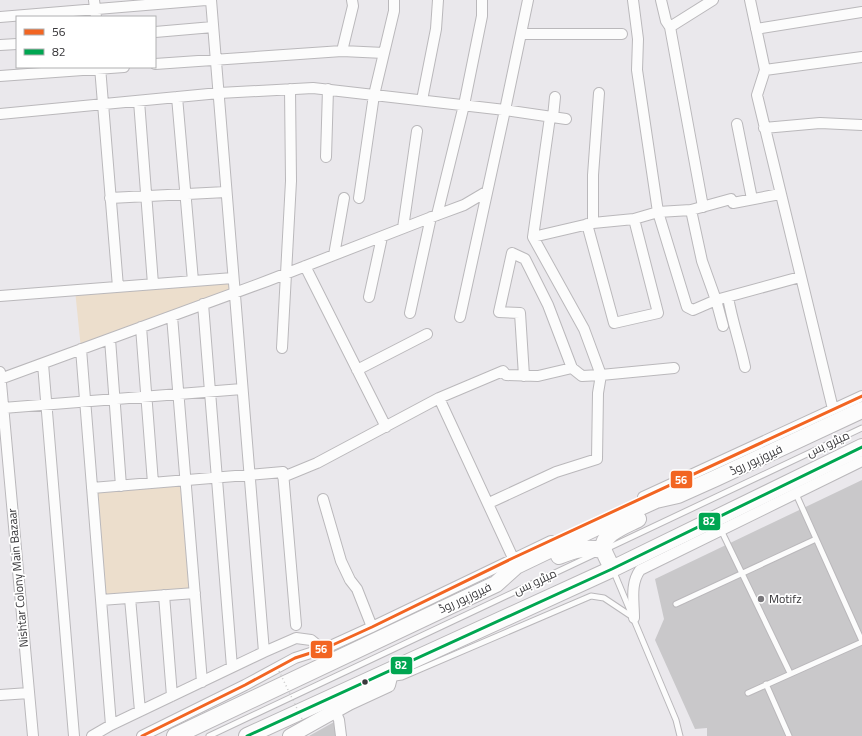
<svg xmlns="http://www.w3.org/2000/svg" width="862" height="736" font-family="Georgia,Cairo,serif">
	<rect width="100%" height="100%" fill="#eae8ec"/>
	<path fill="#ecdecc" d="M233,278L234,293L81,349L75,290Z
		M184,480L195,593L101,600L92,488Z"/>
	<path fill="#c9c8ca" d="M862,480V736H707V728L695,729L655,640L664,619L655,579Z
		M334,722L336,736H309Z"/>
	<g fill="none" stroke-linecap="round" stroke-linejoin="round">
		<g stroke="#bab8bb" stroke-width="7">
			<path id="lane" d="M796,494L862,641
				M721,530L790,673
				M606,549L862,428
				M613,570L676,720L680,736
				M676,604L816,539
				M392,675L395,678L402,677L591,596L604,598L634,618
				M766,684L789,736
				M748,693L862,642
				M209,736L595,554"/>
		</g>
		<g stroke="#bab8bb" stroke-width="12">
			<path id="street" d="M94,0L96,17
				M211,0L264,652
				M352,0L353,6L342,51L384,53
				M633,0L638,39L637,70L658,212L687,307L693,310L716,300L800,277
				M661,0L666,21L670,27
				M750,0L765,70L757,95L833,409
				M0,17L206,0
				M756,29L862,12
				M155,32L213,27
				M521,34H622
				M0,45L17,44
				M155,64L342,51
				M100,67L118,287
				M765,70L862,57
				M0,76L124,67
				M177,97L193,281
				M422,100L436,29L438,0
				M139,101L153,284
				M0,114L219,93L313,88L505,110L528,0
				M553,117L555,97
				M737,124L752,199
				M764,128L820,123L862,125
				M326,157L328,89
				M110,198L226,192
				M359,198L374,95L394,11V0
				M703,207L670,27L713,0
				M691,210L702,261L716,300L723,326
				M437,215L464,105L482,16V0
				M593,223V175L599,93
				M587,224L614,323L658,313L634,219
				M403,228L417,131
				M533,237L593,223L634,219L658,212L691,210L731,199L733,203L780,194
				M334,255L344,198
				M305,266L386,427
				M0,296L233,278
				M369,297L382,237
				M728,297C732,321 740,343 745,367
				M203,304L232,667
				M410,313L431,217
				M172,316L202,682
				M460,317L505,110L566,119
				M141,327L153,483
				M110,339L121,486
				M282,348L291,181L290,89
				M81,349L111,725
				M43,364L74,736
				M357,370L427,334
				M0,372L33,736
				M524,376L520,313L499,312L512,253L525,259L548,305L572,368
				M0,379L267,281L437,215L464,205L486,192
				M439,398L513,558
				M3,408L242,389
				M283,477L317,463L439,398L503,371L506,375L538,376L572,368L582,376L601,375L674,368
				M92,488L283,472L296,625
				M643,497L862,396
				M323,499L341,561L350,580L357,589L372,627
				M489,503L556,472L597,459L598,393L601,375L584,329L533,237L550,117
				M164,595L172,696
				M130,598L140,711
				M101,600L195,593
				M634,618C634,601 630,584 640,570L862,461
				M0,695L29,693
				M335,711L339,720L341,736
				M92,736L111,725L264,652L296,638L311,640L316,644L318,650
				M142,736L245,685L295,658L326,648L372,627L551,541"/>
		</g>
		<g stroke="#bab8bb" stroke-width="16">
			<path id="secondary" d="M290,736L349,703L388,685L390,677L389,671"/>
		</g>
		<g stroke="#bab8bb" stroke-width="18">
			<path id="primary" d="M559,556C575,549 586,547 604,550
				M612,569C610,563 606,557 604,551C599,534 627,525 638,519
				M175,736L496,584L516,566L614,519L656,500L678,495L716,478L862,410
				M247,736L612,569L862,447"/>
		</g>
		<use href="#lane" stroke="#fcfcfc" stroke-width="5"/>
		<use href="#street" stroke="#fcfcfc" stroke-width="10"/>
		<use href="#secondary" stroke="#fcfcfc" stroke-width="14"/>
		<use href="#primary" stroke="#fcfcfc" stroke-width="16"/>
		<path stroke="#cacaca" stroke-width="1.5" stroke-dasharray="1 3" stroke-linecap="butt" d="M279,671L302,719"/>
		<g stroke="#fff" stroke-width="6">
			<path id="bus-1" d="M142,736L245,685L295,658L326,648L372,627L513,558L862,396"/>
		</g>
		<g stroke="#fff" stroke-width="6">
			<path id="bus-2" d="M247,736L612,569L862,447"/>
		</g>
		<use href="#bus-1" stroke="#f26522" stroke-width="3"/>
		<use href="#bus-2" stroke="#00a651" stroke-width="3"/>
	</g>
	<circle fill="#78767a" stroke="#fff" stroke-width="1.5" cx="761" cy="599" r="4"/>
	<circle fill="#3a393c" stroke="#fff" stroke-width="1.5" cx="365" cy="682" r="3.5"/>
	<g text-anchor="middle" stroke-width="3.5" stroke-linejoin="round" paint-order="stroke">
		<g font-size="12" fill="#3a393c" stroke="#fff">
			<text transform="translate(828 444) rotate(-25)" y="4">میٹرو بس</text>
			<text transform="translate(756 460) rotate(-25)" y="4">فیروزپور روڈ</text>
			<text transform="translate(18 578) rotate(-95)" y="4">Nishtar Colony Main Bazaar</text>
			<text transform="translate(535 582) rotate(-25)" y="4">میٹرو بس</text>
			<text transform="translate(465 598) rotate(-25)" y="4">فیروزپور روڈ</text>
		</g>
		<g font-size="12" fill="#3a393c" stroke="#fff" text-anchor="start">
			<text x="769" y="603">Motifz</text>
		</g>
	</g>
	<g stroke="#fff" stroke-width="1.5">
		<rect x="670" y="470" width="23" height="19" rx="4" fill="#f26522"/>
		<rect x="698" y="512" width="23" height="19" rx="4" fill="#00a651"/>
		<rect x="310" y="640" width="23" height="19" rx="4" fill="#f26522"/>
		<rect x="390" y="656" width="23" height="19" rx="4" fill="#00a651"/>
	</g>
	<g font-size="11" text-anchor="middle" font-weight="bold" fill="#fff">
		<text x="681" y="484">56</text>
		<text x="709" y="525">82</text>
		<text x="321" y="653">56</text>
		<text x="401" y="669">82</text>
	</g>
	<rect x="16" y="16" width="140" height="52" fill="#ffffff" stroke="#b0b0b1"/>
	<rect x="24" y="29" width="20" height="6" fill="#f26522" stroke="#b0b0b1"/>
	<text x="52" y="36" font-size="12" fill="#3a393c">56</text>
	<rect x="24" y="49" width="20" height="6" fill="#00a651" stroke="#b0b0b1"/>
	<text x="52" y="56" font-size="12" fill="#3a393c">82</text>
</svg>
